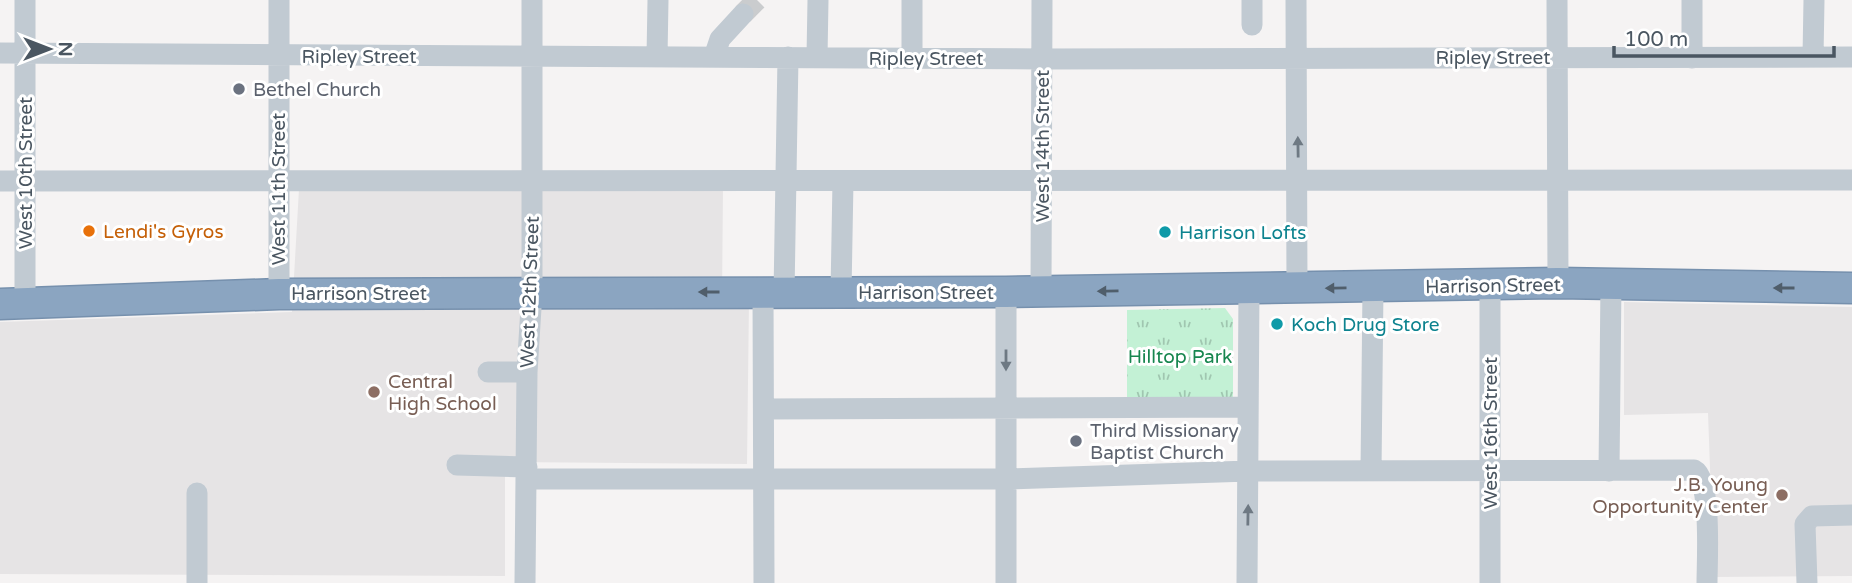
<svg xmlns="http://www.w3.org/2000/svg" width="1852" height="583" font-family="'Varela Round',sans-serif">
	<defs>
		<pattern id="park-tufts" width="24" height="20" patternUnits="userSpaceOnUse" patternTransform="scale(1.75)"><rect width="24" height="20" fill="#c3f1d5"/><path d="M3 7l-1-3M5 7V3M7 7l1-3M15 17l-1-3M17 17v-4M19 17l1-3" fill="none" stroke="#a0c6b0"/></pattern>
	</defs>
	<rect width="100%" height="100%" fill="#f5f3f3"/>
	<path fill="#e6e4e5" d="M723,187L722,299L749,300L747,464L505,462V576L0,574V322L292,312L299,189Z
		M1624,302L1852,307V576L1714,577L1708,413L1624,415Z"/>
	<path fill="url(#park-tufts)" d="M1225,308L1233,319V404L1127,403V310Z"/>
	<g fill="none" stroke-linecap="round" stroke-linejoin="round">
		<path stroke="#caccce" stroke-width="21" stroke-dasharray="21 10" stroke-linecap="butt" d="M743,14L757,0"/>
		<g stroke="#7690ad" stroke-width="33">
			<path id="highway" d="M0,304L279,294L1006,292L1558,283L1852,288"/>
		</g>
		<path stroke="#c1cad2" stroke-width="21" d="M25,0V303
			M1252,0V25
			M1296,0L1297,288
			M1557,0L1558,283
			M1692,0V58
			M0,53L1042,59L1852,57
			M657,57L658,0
			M714,57L720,39L743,14
			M817,57L818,0
			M1813,57L1814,0
			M912,58V0
			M0,181L1852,180
			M1490,284V583
			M1041,291L1042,0
			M763,292L764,583
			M1006,292V583
			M841,293L843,181
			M279,294V0
			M784,294L788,57
			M488,372H527
			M764,409L1248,407
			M457,465L527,467
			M1371,471L1373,288
			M1609,471L1611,283
			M527,479H1006L1249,471L1694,470C1712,479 1707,562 1707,583
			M197,583V493
			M525,583L527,372L532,292V0
			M1247,583L1249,289
			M1807,583L1805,524L1812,516L1852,515"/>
		<use href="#highway" stroke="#8ba5c1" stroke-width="30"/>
	</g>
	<defs><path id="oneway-solid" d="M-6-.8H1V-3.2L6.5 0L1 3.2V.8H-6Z" transform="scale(1.75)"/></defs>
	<g fill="#6e7983">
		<use href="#oneway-solid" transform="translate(1298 147) rotate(-91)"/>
		<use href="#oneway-solid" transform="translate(1006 360) rotate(90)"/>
		<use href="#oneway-solid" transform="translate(1248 515) rotate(-89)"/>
	</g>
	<g fill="#505e6b">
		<use href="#oneway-solid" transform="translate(1336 288) rotate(179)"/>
		<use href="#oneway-solid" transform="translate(1784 288) rotate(-180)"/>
		<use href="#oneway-solid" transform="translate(1108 291) rotate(179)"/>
		<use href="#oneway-solid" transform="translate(709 292) rotate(-180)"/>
	</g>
	<g fill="#6b7280" stroke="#fff" stroke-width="2.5">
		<circle cx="239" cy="89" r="7"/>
		<circle cx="1076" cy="441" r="7"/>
	</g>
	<circle fill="#e8710a" stroke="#fff" stroke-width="2.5" cx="89" cy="231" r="7"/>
	<g fill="#0f9aa8" stroke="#fff" stroke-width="2.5">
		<circle cx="1165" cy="232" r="7"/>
		<circle cx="1277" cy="324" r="7"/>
	</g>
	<g fill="#8d6e63" stroke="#fff" stroke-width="2.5">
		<circle cx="374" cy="392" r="7"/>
		<circle cx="1782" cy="495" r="7"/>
	</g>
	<g text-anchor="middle" stroke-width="6" stroke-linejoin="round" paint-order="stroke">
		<g font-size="19" fill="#4a5661" stroke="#fff">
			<text x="359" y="63">Ripley Street</text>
			<text x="1493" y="64">Ripley Street</text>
			<text x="926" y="65">Ripley Street</text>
			<text transform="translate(1042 146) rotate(-90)" y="7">West 14th Street</text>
			<text transform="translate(25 173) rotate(-90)" y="7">West 10th Street</text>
			<text transform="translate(278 189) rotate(-90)" y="7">West 11th Street</text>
			<text transform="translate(1493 285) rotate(-1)" y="7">Harrison Street</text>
			<text transform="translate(529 292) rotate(-88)" y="7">West 12th Street</text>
			<text x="926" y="299">Harrison Street</text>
			<text x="359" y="300">Harrison Street</text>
			<text transform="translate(1490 433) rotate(-90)" y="7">West 16th Street</text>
		</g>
		<g font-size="19" fill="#5b616d" stroke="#fff" text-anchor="start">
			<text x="253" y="96">Bethel Church</text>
			<text x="1090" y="437">Third Missionary<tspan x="1090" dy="22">Baptist Church</tspan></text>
		</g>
		<g font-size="19" fill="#c56008" stroke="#fff" text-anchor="start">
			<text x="103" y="238">Lendi's Gyros</text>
		</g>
		<g font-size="19" fill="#0d838f" stroke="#fff" text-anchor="start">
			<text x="1179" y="239">Harrison Lofts</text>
			<text x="1291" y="331">Koch Drug Store</text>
		</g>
		<g font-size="19" fill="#17864f" stroke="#fff">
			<text x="1180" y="363">Hilltop Park</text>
		</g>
		<g font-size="19" fill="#785e54" stroke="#fff" text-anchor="start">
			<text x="388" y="388">Central<tspan x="388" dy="22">High School</tspan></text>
			<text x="1768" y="491" text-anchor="end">J.B. Young<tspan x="1768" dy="22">Opportunity Center</tspan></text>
		</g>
	</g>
	<g transform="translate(49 49) rotate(90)" stroke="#ffffff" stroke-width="5" paint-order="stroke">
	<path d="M0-5L12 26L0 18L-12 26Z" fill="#4a5661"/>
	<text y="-10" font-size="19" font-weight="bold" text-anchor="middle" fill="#4a5661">N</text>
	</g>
	<path d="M1614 46v10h220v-10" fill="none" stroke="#4a5661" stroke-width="3.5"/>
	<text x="1624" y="46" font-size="21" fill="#4a5661" stroke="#ffffff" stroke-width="5" paint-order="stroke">100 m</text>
</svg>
